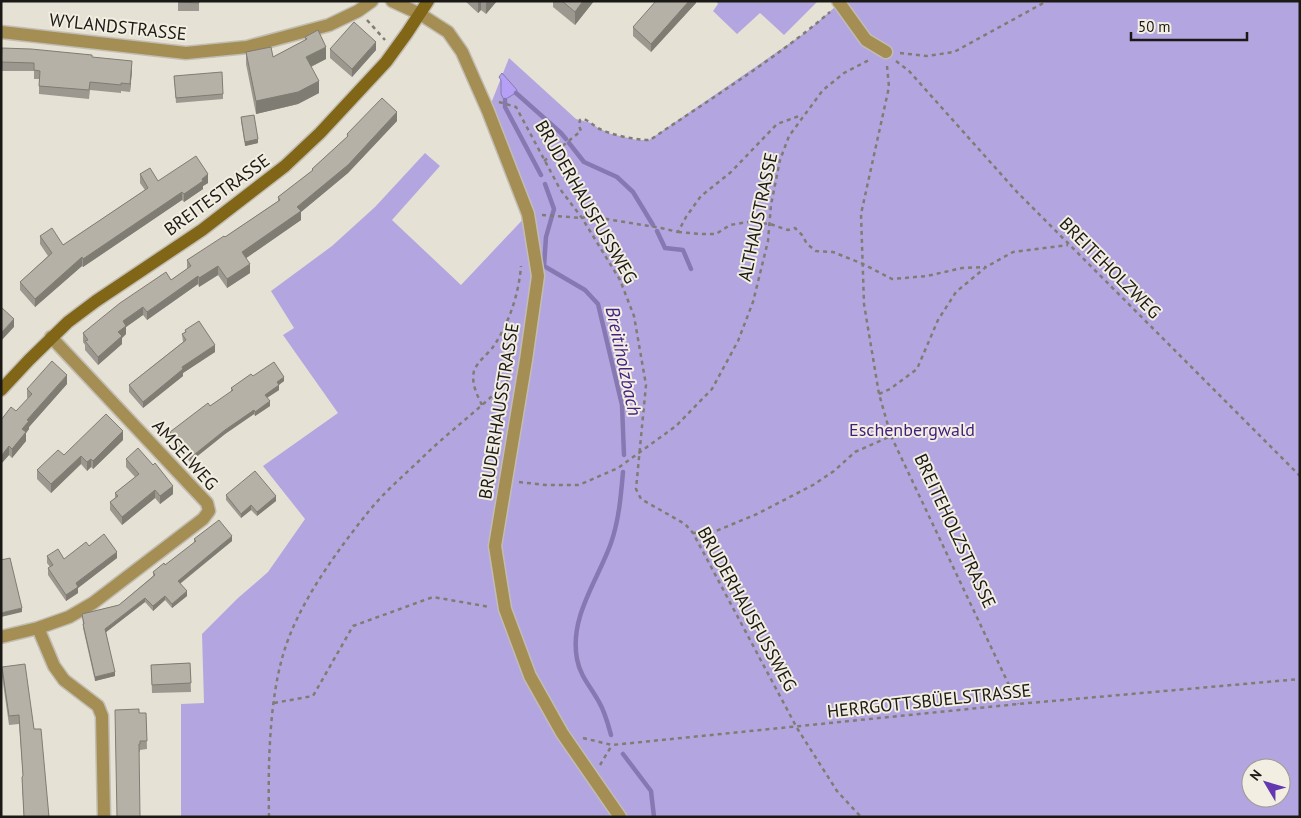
<svg xmlns="http://www.w3.org/2000/svg" width="1301" height="818" font-family="'PT Sans',sans-serif">
	<rect width="100%" height="100%" fill="#e6e1d5"/>
	<path fill="#b3a6e0" fill-rule="evenodd" d="M716,1H818L784,35L760,13L737,34L713,11L718,4Z
		M842,1H1300V817H181V704L204,703L202,634L238,598L268,572L305,519L263,466L338,413L283,335L294,328L271,291L332,246L375,207L425,153L440,166L392,220L461,285L528,214L488,111L509,58L576,119L591,123L598,128L611,134L637,140H649L806,32ZM1251,768H1281V798H1251Z"/>
	<path fill="#b5a0f5" stroke="#8778b2" d="M502,73L517,90L516,93L504,100L501,94V80L499,77Z"/>
	<g fill="none" stroke-linecap="round" stroke-linejoin="round">
		<path stroke="#8778b2" stroke-width="4.5" d="M516,93L561,133L566,139
			M505,100V107L541,175
			M569,143L584,162L617,177L633,192L653,225
			M545,184L554,209L546,237L544,266L585,290L598,304L622,405L624,455
			M657,231L665,248L683,250L691,269
			M611,735C608,724 605,712 599,702C591,687 580,676 577,659C569,617 598,580 611,543C619,520 621,495 623,472
			M623,754L651,791L654,817"/>
		<g stroke="#c1bdb2" stroke-width="15">
			<path id="minor" d="M392,1L420,14L448,32L462,52L488,111L528,214L538,276L526,360L495,546L505,609L530,676L562,733L620,817
				M838,1L866,40L886,52
				M1,32L186,53L247,47L329,25L358,11L372,1
				M38,628L69,617L93,603L203,519L209,511L207,503L51,337
				M1,637L38,628L54,666L64,680L98,706L102,716L104,817"/>
		</g>
		<g stroke="#c1bdb2" stroke-width="15">
			<path id="secondary" d="M1,390L29,360L68,322L96,301L202,230L285,166L320,133L386,62L407,33L428,1"/>
		</g>
		<path stroke="#807c74" stroke-width="2.5" stroke-dasharray="4 4" stroke-linecap="butt" d="M367,20L385,40
			M900,53L927,56L954,52L1047,1
			M896,61L909,71L1017,192L1300,476
			M887,66L889,87L861,214L864,304L879,394L891,436L1018,704
			M499,102L516,107L560,189L582,218L620,280L634,316L646,385L636,489L641,499L685,524L693,533L797,728L837,791L861,817
			M544,161L581,131L579,126L580,120L584,119C589,121 593,125 598,128C610,135 636,140 650,140C710,99 774,60 830,12
			M542,215L582,218L588,216L661,228L678,232L686,217L701,196L731,172L777,124L802,115
			M678,232L701,234H716L730,225L748,222L770,224L788,230L795,228L802,235L807,244L816,251L833,252L863,264L892,279L927,276L962,268L986,267
			M879,394L890,389L917,369L938,320L956,292L986,267L1013,252L1068,245
			M482,405C477,395 471,383 474,371C477,362 487,355 493,347C509,324 519,293 521,266
			M519,482L546,485H579L618,468L676,426L712,389L738,341L753,302L768,241L771,205L780,160L789,136L823,90L844,73L871,59
			M693,533L716,531L757,514L813,485L834,471L855,452L891,436
			M274,703L313,696L353,626L433,597L490,607
			M583,738L612,745L1018,704L1300,679
			M600,765L612,745
			M269,817C268,767 269,703 283,655C297,606 334,555 365,516C381,495 402,477 421,459C449,431 481,409 508,380"/>
		<use href="#minor" stroke="#a48e54" stroke-width="12"/>
		<use href="#secondary" stroke="#806616" stroke-width="12"/>
	</g>
	<path fill="#9d988f" d="M178,1H199V11H178Z
		M465,1H497L486,14L481,10L478,13Z
		M553,1H594L575,25L553,7Z
		M696,1V3L651,52L633,36V27Z
		M305,37L326,59L311,67L319,93L298,104L256,114L246,64V52L273,57L305,40Z
		M2,48L92,57L132,70L130,92L121,91V93L90,90L89,99L39,94V79H34V71H1Z
		M330,49L376,50L352,77L330,58Z
		M174,76L223,94V99L176,103Z
		M241,117L258,143L245,146L241,121Z
		M397,121L348,173L301,212V220L246,258L250,273L227,288L218,275L199,287L198,284L147,320L143,315L126,327V334L122,338V344L98,365L85,350V345L83,342V333L171,280L187,269V260L225,237L278,201V197L312,171V169L347,137V134Z
		M140,174L158,181L208,183L203,186V189L184,202L182,200L83,267L82,266L35,307L20,290V282L48,256L40,244V236L63,245L145,190L140,183Z
		M185,330L215,352L183,373V376L143,408L129,392V385L183,342L182,334L185,332Z
		M253,376L284,381L279,385V390L267,398L270,406L255,416L254,414L225,434L190,462L170,437V432L231,392V388Z
		M67,384L29,427V429L26,433V441L12,458L9,455L1,464L16,411L28,399L27,397V389Z
		M123,440L93,469L91,467L87,471L81,464L51,493L37,479V470L64,455Z
		M126,459L173,494L160,504L155,498L122,525L110,510V502L115,498V493L135,477L126,467Z
		M226,495L276,501L257,516L251,510L241,518L226,500Z
		M194,539L232,541L180,584L187,596L172,608L165,600L153,611L145,602L106,632L115,676L95,681L83,628V624L82,614L119,605L153,576V572L165,565L194,543Z
		M89,546L117,558L78,588V593L66,601L48,575V568L50,567L47,563V556L64,559Z
		M190,663L191,692L152,693L151,665Z
		M2,667L34,729L49,817H24L22,785V777L23,776L19,724L9,725L2,676Z
		M139,713H146L147,749L140,750V752H139L117,817Z"/>
	<path fill="#7f7c74" d="M478,1H481V10L478,13Z
		M486,1H497L486,14Z
		M583,1H594L575,25V12Z
		M689,1H696V3L651,52V44Z
		M376,42V50L352,77V69Z
		M326,47V59L306,69V57Z
		M132,61V70L130,92V84Z
		M319,81V93L298,104L256,114V101Z
		M397,112V121L348,173L301,212V220L242,261V252L297,207Z
		M258,139V143L245,146V142Z
		M208,174V183L203,186V189L184,202V194Z
		M182,192V200L83,267V259Z
		M82,257V266L35,307V299Z
		M250,264V273L227,288V279Z
		M218,266V275L199,287V278Z
		M198,276V284L147,320V312Z
		M143,307V315L126,327V334L122,338V344L98,365V357L118,332L123,321Z
		M14,319V327L1,341V333Z
		M215,345V352L183,373V376L143,408V402L182,367Z
		M67,375V384L29,427V429L26,433V441L12,458V449L27,420Z
		M284,377V381L277,386V382Z
		M279,385V390L265,399V395Z
		M270,401V406L255,416V412Z
		M254,410V414L225,434L190,462V458L225,430Z
		M123,431V440L93,469V461Z
		M9,446V455L1,464V456Z
		M81,456V464L51,493V484Z
		M91,459V467L87,471V462Z
		M173,486V494L160,504V496Z
		M155,490V498L122,525V517Z
		M276,496V501L257,516V512Z
		M251,505V510L241,518V514Z
		M232,536V541L178,585V581Z
		M117,552V558L78,588V593L66,601V595L76,583Z
		M187,591V596L172,608V604Z
		M165,596V600L153,611V606Z
		M145,598V602L105,633V629Z
		M22,608V612L1,617V613Z
		M115,672V676L95,681V677Z"/>
	<path fill="#b6b1a6" stroke="#7f7c74" d="M178,1H199V3L178,2Z
		M562,1H583L575,12Z
		M656,1H689L651,44L633,27Z
		M354,22L376,42L352,69L330,49Z
		M318,30L326,47L306,57L319,81L298,92L256,101L246,52L271,47L273,57L307,39L305,37Z
		M2,48L31,49L92,55V57L132,61L130,84L121,83V85L90,82L89,90L39,86L40,71L34,70V63L1,62Z
		M222,72L223,94L176,98L174,76Z
		M382,98L397,112L348,165L297,207L301,211L242,252L250,264L227,279L218,266L199,278L198,276L147,312L143,307L123,321L126,326L118,332L122,336L98,357L85,341L88,340L83,333L120,303L166,272L171,280L191,266L187,260L224,236L225,237L280,200L278,197L313,170L312,169L348,136L347,134Z
		M254,115L258,139L245,142L241,117Z
		M196,156L208,174L202,179L203,181L184,194L182,192L83,259L82,257L35,299L20,282L52,253L40,236L52,228L63,245L148,188L140,174L150,168L158,181Z
		M1,307L14,319L1,333Z
		M199,321L215,345L182,367L183,369L143,402L129,385L186,340L182,334L186,332L185,330Z
		M52,361L67,375L27,420L29,421L22,429L26,432L12,449L9,446L1,456V420L11,407L16,411L32,394L27,389Z
		M274,362L284,377L277,382L279,385L265,395L270,401L255,412L254,410L225,430L190,458L170,432L208,403L210,406L233,390L231,388L251,374L253,376Z
		M106,414L123,431L93,461L91,459L87,462L81,456L51,484L37,470L58,450L64,455Z
		M138,448L153,465L155,463L173,486L160,496L155,490L122,517L110,502L118,496L115,493L139,474L126,459Z
		M255,471L276,496L257,512L251,505L241,514L226,495Z
		M219,520L232,536L178,581L187,591L172,604L165,596L153,606L145,598L105,629L115,672L95,677L83,624H84L82,614L119,605L155,575L153,572L164,563L165,565L196,541L194,539Z
		M104,534L117,552L76,583L78,587L66,595L48,568L53,565L47,556L58,549L64,559L86,542L89,546Z
		M10,558L22,608L1,613V560Z
		M190,663L191,683L152,685L151,665Z
		M25,664L34,729H41L49,817H24L22,777L23,776L19,715L9,716L2,667Z
		M139,709V713H146L147,741H140V744H139L140,817H117L115,710Z"/>
	<g text-anchor="middle" stroke-width="4" stroke-linejoin="round" paint-order="stroke">
		<g font-size="18" fill="#1b1915" stroke="#f3eee2">
			<text transform="translate(118 27) rotate(6)" y="6">WYLANDSTRASSE</text>
			<text transform="translate(217 195) rotate(-36)" y="6">BREITESTRASSE</text>
			<text transform="translate(586 202) rotate(60)" y="6">BRUDERHAUSFUSSWEG</text>
			<text transform="translate(758 217) rotate(-78)" y="6">ALTHAUSTRASSE</text>
			<text transform="translate(1110 268) rotate(45)" y="6">BREITEHOLZWEG</text>
			<text transform="translate(499 411) rotate(-81)" y="6">BRUDERHAUSSTRASSE</text>
			<text transform="translate(185 455) rotate(48)" y="6">AMSELWEG</text>
			<text transform="translate(955 531) rotate(65)" y="6">BREITEHOLZSTRASSE</text>
			<text transform="translate(747 609) rotate(61)" y="6">BRUDERHAUSFUSSWEG</text>
			<text transform="translate(929 701) rotate(-6)" y="6">HERRGOTTSBÜELSTRASSE</text>
		</g>
		<g font-size="18" fill="#421d7e" stroke="#f3eee2">
			<text x="912" y="436">Eschenbergwald</text>
		</g>
		<g font-size="19" font-style="italic" fill="#452182" stroke="#f3eee2">
			<text transform="translate(624 361) rotate(78)" y="7">Breitiholzbach</text>
		</g>
	</g>
	<rect width="1301" height="818" fill="none" stroke="#1b1915" stroke-width="5"/>
	<g transform="translate(1266 783) rotate(308)"><circle r="24" fill="#f3eee2" stroke="#9d9990"/>
	<path d="M0-4L9 19L0 12L-9 19Z" fill="#6338b0"/>
	<text y="-8" font-size="14" font-weight="bold" text-anchor="middle" fill="#1b1915">N</text>
	</g>
	<path d="M1131 32v8h116v-8" fill="none" stroke="#1b1915" stroke-width="2.5"/>
	<text x="1138" y="32" font-size="15" fill="#1b1915" stroke="#f3eee2" stroke-width="4" paint-order="stroke">50 m</text>
</svg>
